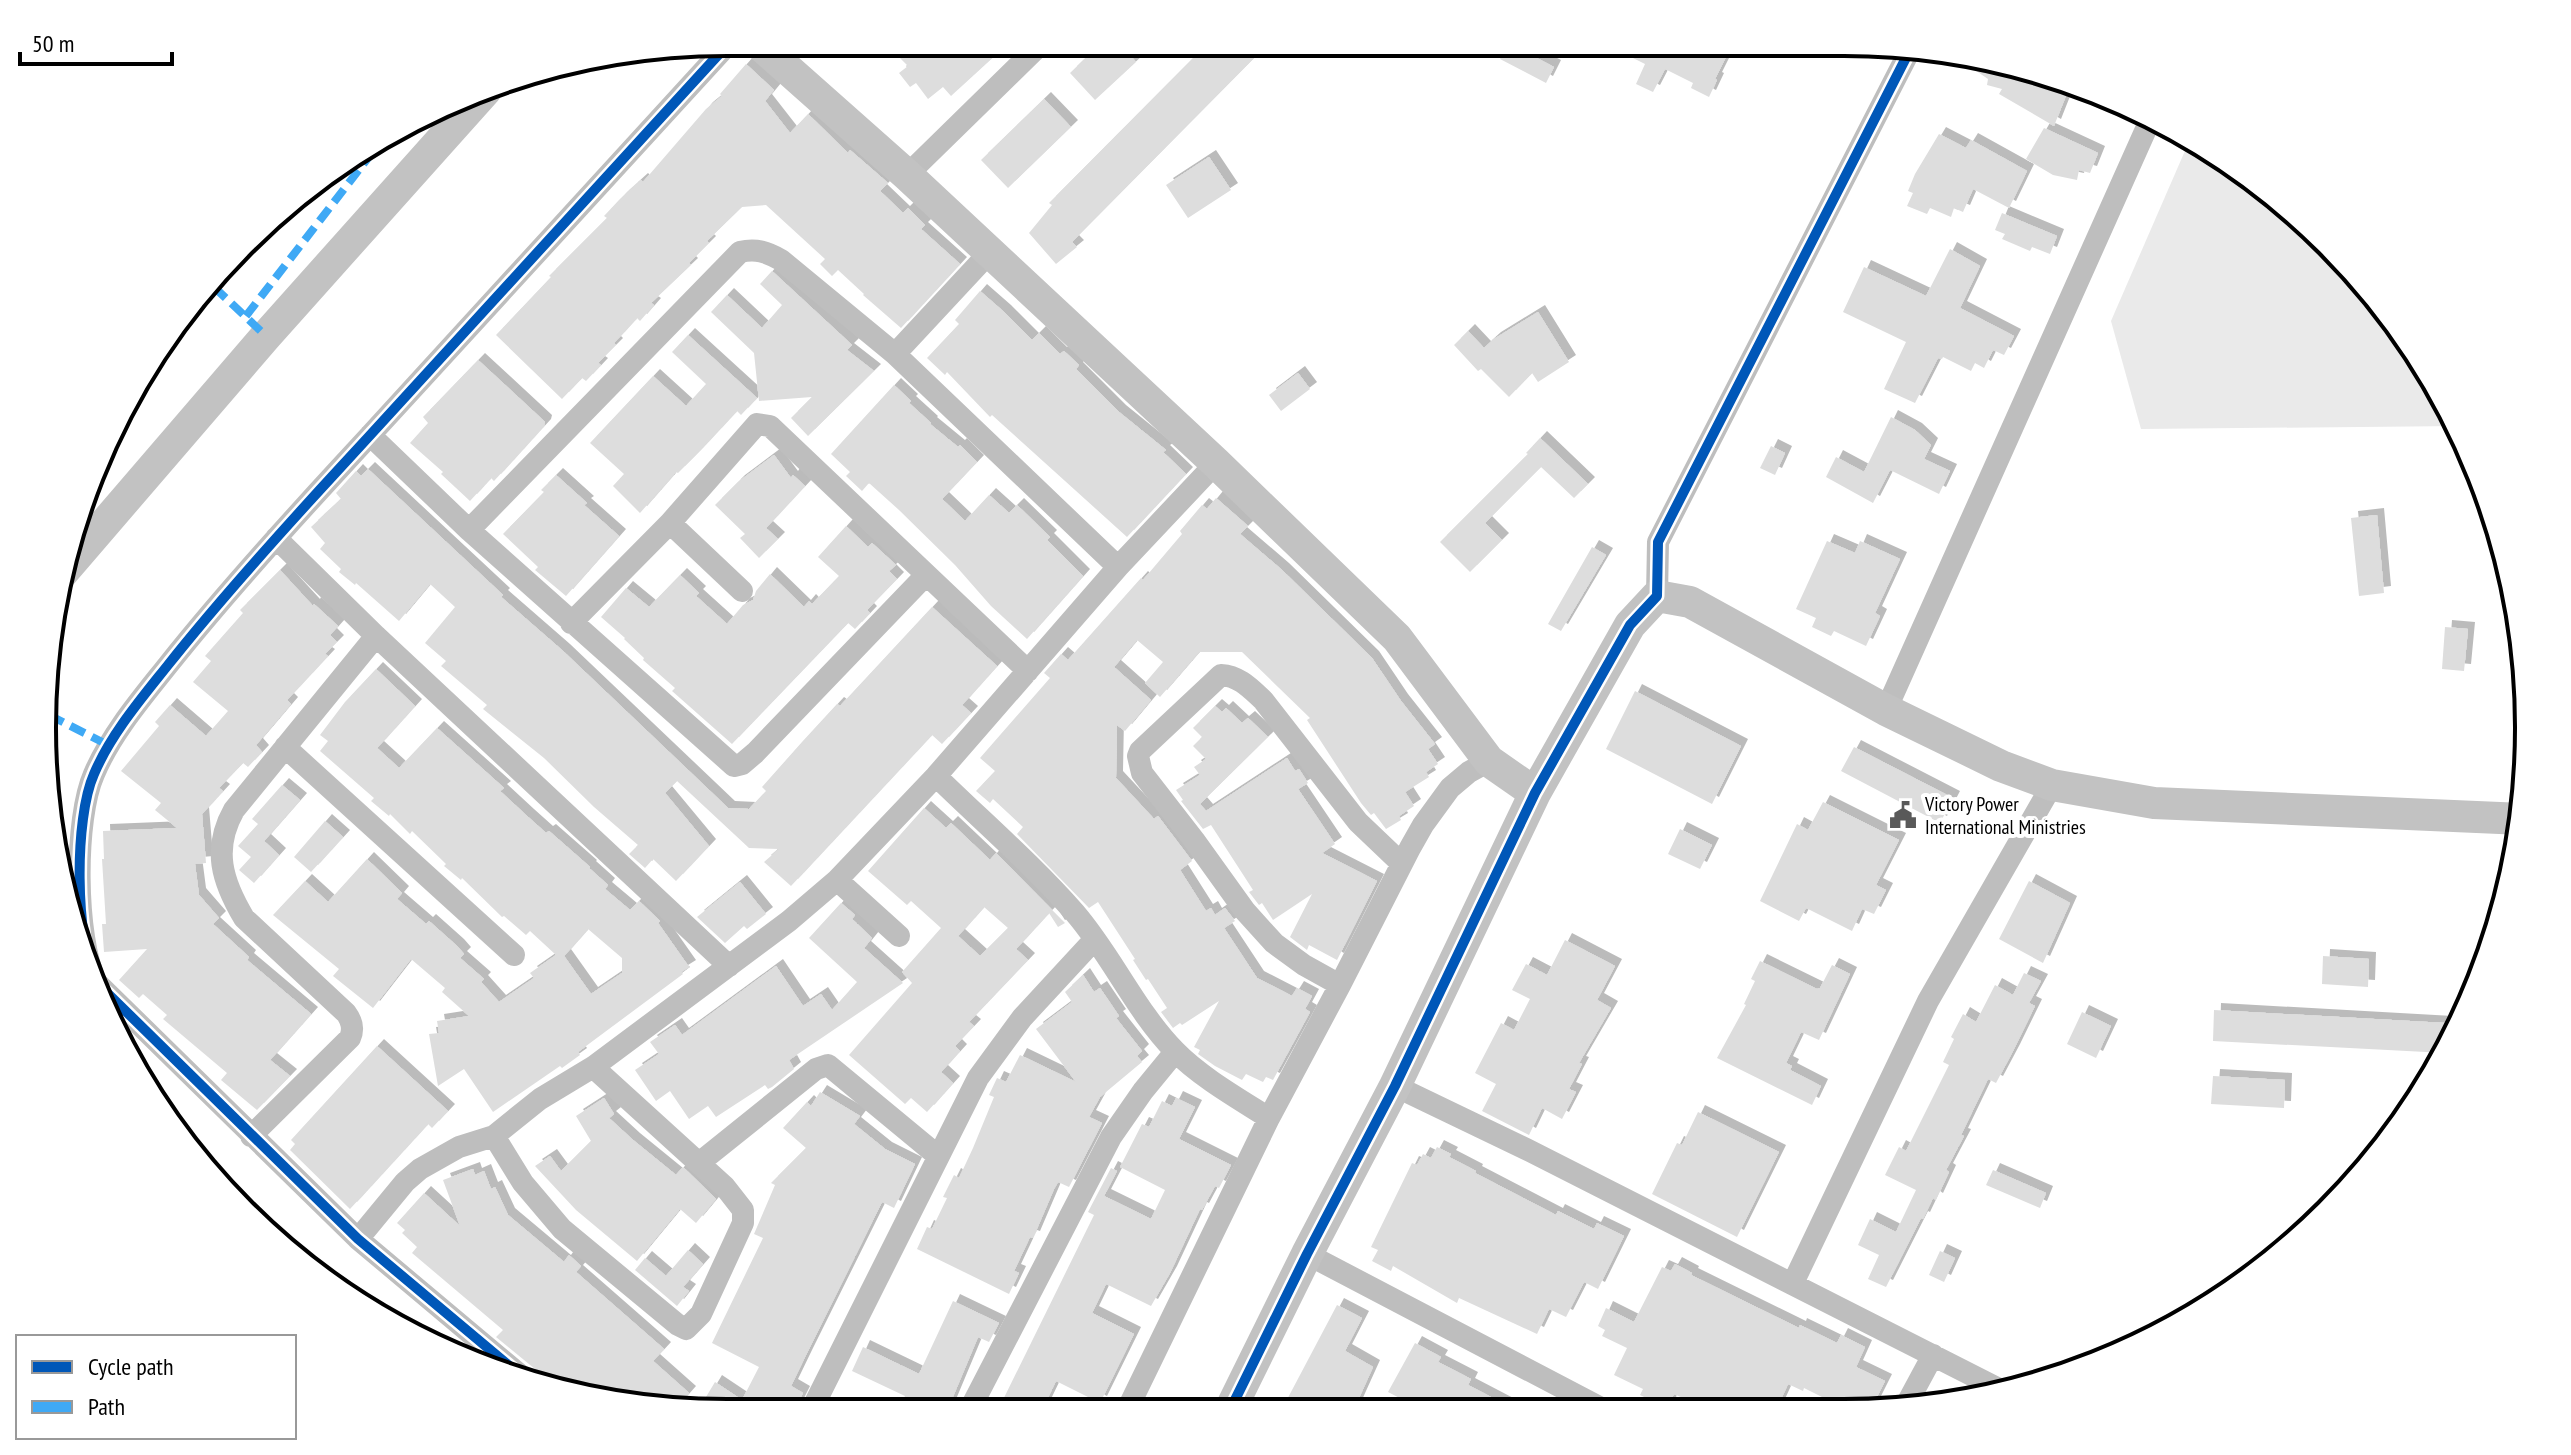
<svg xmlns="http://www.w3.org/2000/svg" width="2571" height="1455" font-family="'PT Sans Narrow',sans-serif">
	<defs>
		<filter id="shadow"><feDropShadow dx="7" dy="-7" stdDeviation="0" flood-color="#0004"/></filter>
	</defs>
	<rect width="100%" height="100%" fill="#fff"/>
	<path fill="#eaeaea" d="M2191,137L2296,212L2388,311L2459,426L2141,429L2111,321Z"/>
	<path fill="#ddd" fill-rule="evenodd" filter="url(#shadow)" d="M907,42H1010L951,96L943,87L928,99L916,83L910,87L899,73L908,66L895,53Z
		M1102,42H1118L1136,62L1095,100L1070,73Z
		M1208,43H1269L1072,242L1077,247L1056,264L1029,233L1052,205L1049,203Z
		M1508,43L1554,67L1546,83L1500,59Z
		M1640,43H1733L1715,79L1717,80L1709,97L1691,88L1693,83L1665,69L1653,92L1636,84L1645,64L1633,58Z
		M1956,57L2055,77L2071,83L2054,126L1999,94L2002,89L1987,85L1988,79Z
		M746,64L774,90L765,101L790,133L808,114L848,153L850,150L888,183L880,191L903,213L908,208L925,225L921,229L960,264L901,328L863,295L864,294L838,270L832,276L820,264L825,259L766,205L742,207L707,241L709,243L689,263L691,265L651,303L654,305L640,321L637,318L614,343L616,345L598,363L601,365L586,381L582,378L562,399L496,335L551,277L549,276L607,218L604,216L620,199L641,180L643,182L706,109L722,96L720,94Z
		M1044,99L1071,127L1008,188L981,160Z
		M2044,128L2098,153L2090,173L2079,170L2077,180L2053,175L2026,159Z
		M1939,134L1966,148L1971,140L2027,171L2009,208L1973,189L1963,212L1954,208L1951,217L1930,208L1927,214L1907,206L1913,193L1908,191L1915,174Z
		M1209,157L1231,190L1188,218L1166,185Z
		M2002,213L2057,236L2050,254L2032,247L2030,251L2002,239L2005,234L1995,230Z
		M1950,249L1980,266L1960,308L2014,336L2004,355L1993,350L1984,368L1975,363L1971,371L1943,357L1942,359L1938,358L1915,403L1884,389L1906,342L1843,312L1864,267L1926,296Z
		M772,271L852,345L847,350L874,371L808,436L791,418L812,397L759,401L754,353L711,312L727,295L762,328L782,305L760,284Z
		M980,291L1004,312L1032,340L1039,333L1060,354L1064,351L1079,365L1076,369L1119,412L1166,450L1163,452L1186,474L1127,537L992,415L990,417L947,372L945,375L927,358L959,324L955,320Z
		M1538,312L1569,362L1538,382L1532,373L1509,397L1481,369L1478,371L1454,345L1468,331L1484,348L1494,339Z
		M688,335L757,398L741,415L737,411L696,455L678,473L676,472L640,513L613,486L624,474L590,443L653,376L686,406L706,384L672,352Z
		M478,360L545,422L544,426L494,481L491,478L470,501L441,474L443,472L410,443L428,423L423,417Z
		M1298,373L1310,389L1281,411L1269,395Z
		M894,385L911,401L909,403L931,423L930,424L958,447L960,445L977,462L942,499L965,521L989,495L1009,513L1017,505L1050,537L1047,540L1083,576L1027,639L991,606L955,565L899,510L869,483L862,491L846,476L850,472L831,454Z
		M1891,417L1915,430L1931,445L1924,459L1950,471L1939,494L1890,470L1873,503L1826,477L1836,457L1864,472Z
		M1540,438L1588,484L1574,498L1541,467L1485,523L1502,540L1470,572L1440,542L1528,454L1526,453Z
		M1771,446L1785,453L1775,475L1760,468Z
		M774,455L791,478L793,475L805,486L766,528L778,539L759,558L740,538L745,534L715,505L738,482Z
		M368,469L503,595L501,597L563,651L728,808L749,809L766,791L762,787L802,742L837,704L840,706L932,607L997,666L962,705L971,713L942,744L932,735L791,886L764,862L779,849L749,848L677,781L665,793L709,846L676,881L653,859L645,868L629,854L638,845L594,807L544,758L483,709L487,705L441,666L446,661L425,643L455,607L430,584L399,621L356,583L355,585L339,572L341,569L320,549L325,543L311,527L341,499L336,493L356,471L361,476Z
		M556,475L587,503L584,505L619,536L566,596L535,570L538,567L503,534L544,492L541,490Z
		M1216,498L1248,526L1240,534L1282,570L1372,658L1401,701L1435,744L1428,749L1438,764L1426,772L1429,777L1405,792L1414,806L1399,816L1401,820L1386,829L1374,813L1371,815L1361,803L1307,720L1310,718L1242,652H1199L1160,697L1145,683L1163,662L1137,640L1114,667L1151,700L1125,731L1117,725L1116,778L1154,819L1158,816L1192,861L1180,870L1206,911L1211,908L1215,915L1225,908L1235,921L1224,928L1257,978L1292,996L1297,988L1312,996L1305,1009L1310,1012L1273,1080L1266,1077L1263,1082L1246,1074L1242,1080L1215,1066L1198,1054L1200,1050L1194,1047L1219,1001L1182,1025L1180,1023L1173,1028L1161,1012L1167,1008L1148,979L1146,980L1133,960L1135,959L1098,902L1089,908L1017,834L1023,827L993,799L990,803L976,791L995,771L980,758L1050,678L1044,673L1061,654L1068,660L1141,578L1143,580L1182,534L1180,531L1202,505L1207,509Z
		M2377,515L2384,593L2359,596L2351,518Z
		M846,526L868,547L872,543L896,565L889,571L897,579L867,610L870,613L855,629L848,623L732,744L672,691L675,688L643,660L644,658L624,639L625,638L601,617L626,588L649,607L680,575L699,593L696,596L727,624L743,605L753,600L756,591L770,574L804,607L809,601L812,604L839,576L818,557Z
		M1827,541L1855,553L1860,541L1900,559L1875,613L1880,616L1866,646L1834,631L1831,636L1812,627L1816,618L1796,609Z
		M1592,547L1606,555L1561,631L1548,624Z
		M280,570L313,606L314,604L338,626L330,635L337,642L325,654L328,656L287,700L291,704L256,745L262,752L248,767L243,763L219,788L223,791L202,814L206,863L195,864L199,895L219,918L213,924L249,957L247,960L311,1014L270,1060L290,1076L257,1110L221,1080L227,1073L163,1019L167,1015L143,994L139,998L119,980L147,949L104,952L102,924H106L102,859H104L103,831L177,828L155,810L161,803L121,771L159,726L155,722L170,705L206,736L228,711L193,682L211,661L205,656L243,613L240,610Z
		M2445,627L2468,629L2464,671L2442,669Z
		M376,669L415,706L377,748L399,768L437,728L504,788L500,791L527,816L546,833L549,831L590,867L589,868L608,885L605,889L630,910L639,901L660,921L658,923L689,967L681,972L683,974L578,1052L580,1055L562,1068L560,1066L493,1112L464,1069L438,1086L429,1034L439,1033L437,1021L469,1016L442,992L445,988L411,959L373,1008L333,976L339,969L273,915L305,881L328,902L367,859L402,893L397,899L426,924L429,921L457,946L464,954L460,958L484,979L481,982L499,1002L534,978L530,973L556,955L530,931L526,935L504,916L502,917L462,878L461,880L444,866L446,864L412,831L410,834L390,814L389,816L371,801L374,798L320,751L328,741L320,735L345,702ZM588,929L622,958V973L591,994L564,956Z
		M1635,691L1741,746L1712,804L1606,749Z
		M1215,706L1222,712L1226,708L1242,723L1248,718L1268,737L1200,804L1206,811L1287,758L1295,771L1299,769L1308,783L1298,789L1335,844L1322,853L1377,881L1337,960L1309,945L1307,950L1290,937L1312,894L1273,920L1262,903L1259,905L1249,892L1253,890L1211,825L1203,829L1181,801L1183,800L1176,790L1200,775L1194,767L1206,759L1193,746L1202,737L1193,728Z
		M1854,747L1953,798L1940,823L1841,771Z
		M282,785L300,800L264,841L279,855L254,883L239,870L251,857L238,846L258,824L252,819Z
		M1823,802L1899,840L1876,885L1886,890L1874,914L1862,909L1852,931L1806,908L1799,921L1760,901L1797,824L1808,830Z
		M924,808L946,828L951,823L990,860L996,853L1065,923L1058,927L1049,913L1016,949L1028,960L969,1022L974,1026L955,1046L960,1051L941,1072L953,1083L927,1112L911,1098L905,1104L849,1055L912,983L902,972L941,928L911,901L907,905L868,871ZM984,907L1008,928L980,956L958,936Z
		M325,821L343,837L311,872L294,857Z
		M1680,829L1712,845L1700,869L1668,854Z
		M2029,881L2070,903L2043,963L1999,939Z
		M740,882L766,914L747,929L744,926L725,943L697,917Z
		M841,903L855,915L852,919L872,938L864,948L903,983L789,1060L794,1069L772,1087L768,1089L765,1085L716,1117L708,1106L689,1119L670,1091L656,1101L635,1070L659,1054L650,1042L675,1025L682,1035L776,966L803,1006L821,994L832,1010L857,982L809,938Z
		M1565,940L1615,966L1597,1000L1611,1008L1579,1063L1582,1064L1569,1089L1576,1092L1562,1119L1542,1108L1529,1135L1482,1111L1496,1084L1475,1073L1501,1023L1514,1030L1530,999L1512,990L1526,964L1547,975Z
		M2323,956L2369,959L2368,987L2322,984Z
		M1760,961L1817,989L1820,988L1832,965L1850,974L1819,1040L1801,1032L1786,1063L1792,1066L1790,1070L1821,1086L1812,1105L1717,1058L1746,1005L1744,1004L1755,981L1751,979Z
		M2024,973L2041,981L2029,1003L2035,1006L2013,1051L1996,1083L1988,1079L1961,1135L1964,1136L1946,1170L1949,1172L1936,1200L1933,1198L1923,1219L1921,1218L1886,1287L1868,1279L1879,1255L1858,1245L1870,1219L1896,1232L1916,1190L1885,1175L1899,1147L1906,1151L1949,1065L1943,1062L1954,1039L1951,1037L1963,1014L1976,1022L1995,985L2013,995Z
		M1083,975L1094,992L1100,988L1119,1016L1116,1018L1142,1051L1137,1056L1142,1062L1100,1097L1089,1117L1102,1123L1069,1187L1058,1182L1054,1189L1033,1238L1030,1237L1014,1271L1019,1273L1009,1294L917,1249L927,1227L932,1229L947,1198L943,1197L954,1175L959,1178L973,1148L994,1097L989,1095L997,1078L1006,1082L1020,1055L1076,1082L1036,1029L1072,1002L1065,992Z
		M2214,1010L2446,1023L2445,1053L2213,1041Z
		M2082,1012L2111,1026L2096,1058L2067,1044Z
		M377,1046L448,1111L432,1128L428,1124L350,1209L290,1150L295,1144L291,1140Z
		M2213,1076L2285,1080L2284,1108L2211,1104Z
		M820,1092L860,1116L854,1124L885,1149L915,1164L894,1208L882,1202L805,1357L791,1386L803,1393L794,1411H728L706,1397L715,1382L742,1400L759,1367L712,1343L763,1238L754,1234L775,1185L771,1183L806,1148L783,1128L807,1102L811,1106Z
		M604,1098L614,1114L609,1118L633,1140L676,1175L683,1167L716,1199L696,1223L680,1209L637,1261L576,1210L535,1166L550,1156L561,1171L591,1141L576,1116Z
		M1176,1098L1195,1107L1179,1139L1231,1165L1219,1188L1215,1186L1202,1210L1200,1209L1170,1273L1151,1306L1106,1284L1092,1313L1134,1334L1100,1403L1056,1381L1042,1410H998L1094,1215L1088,1212L1111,1168L1117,1171L1104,1196L1151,1219L1165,1190L1120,1167L1142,1124L1149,1127L1162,1101L1172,1106Z
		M1698,1112L1779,1152L1737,1237L1652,1194L1677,1143L1682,1145Z
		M1437,1147L1451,1154L1449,1157L1476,1171L1475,1173L1556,1215L1558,1211L1594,1229L1597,1223L1624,1236L1598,1289L1584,1282L1566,1317L1549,1309L1537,1334L1459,1298L1457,1303L1393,1266L1391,1271L1372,1261L1378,1250L1371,1247L1412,1163L1417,1165L1423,1154L1431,1158Z
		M473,1169L475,1175L484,1171L491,1189L495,1187L508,1215L564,1262L569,1255L581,1266L576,1272L664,1349L653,1361L689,1393L674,1410L575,1390L565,1381L560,1387L546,1384L540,1379L535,1369L496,1337L503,1330L412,1253L417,1247L402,1233L405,1230L397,1223L424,1193L460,1226L443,1180Z
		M1993,1170L2046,1193L2040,1208L1986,1185Z
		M688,1250L703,1264L683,1287L689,1291L677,1306L635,1270L645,1258L666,1276Z
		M1940,1251L1955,1258L1944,1282L1929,1275Z
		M1675,1264L1692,1273L1691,1275L1799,1328L1800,1325L1837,1343L1841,1335L1865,1347L1856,1367L1885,1381L1872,1407L1844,1408L1804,1388L1803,1391L1788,1384L1777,1408H1705L1674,1394L1667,1408L1640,1395L1643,1389L1614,1375L1627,1348L1602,1336L1605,1330L1598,1326L1606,1308L1634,1322L1662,1267L1671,1271Z
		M953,1301L999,1323L989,1342L978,1337L947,1411H897L905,1396L852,1371L863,1347L919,1374Z
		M1337,1305L1362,1318L1345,1351L1373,1367L1354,1409H1282Z
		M1415,1343L1441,1357L1438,1362L1471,1379L1468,1385L1514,1409H1429L1416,1403L1415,1406L1388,1392Z"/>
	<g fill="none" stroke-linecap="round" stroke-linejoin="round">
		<path stroke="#bebebe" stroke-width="22" d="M907,175L1043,42
			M895,354L990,252
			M370,435L469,530L734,766L742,764L755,753L926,575
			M670,523L742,591
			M469,530L740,252C756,248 767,252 781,260L895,354L1118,567
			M276,538L376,636L729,966
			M1657,596L1658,542L1911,48
			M571,623L670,523L757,424L770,426L1028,671
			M1886,710L2151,118
			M285,747L514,955
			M936,776C982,821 1032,864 1075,913C1112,956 1135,1010 1175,1051C1199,1076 1239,1099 1269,1118
			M837,880L899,936
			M1340,985L1304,965L1274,943L1245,911L1194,840L1142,773L1138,756L1140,751L1221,675C1239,676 1250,688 1263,700L1358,822L1401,863
			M1395,1086L1526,1149L2003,1391
			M251,1136L350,1038C354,1029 352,1021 346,1013L244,918C222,881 212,849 234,810L376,636
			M494,1136L523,1183L562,1229L678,1325L686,1329L701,1314L743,1223V1210L725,1187L593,1067
			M699,1163L816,1069L828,1065L938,1156
			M358,1239L405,1182L420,1169L459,1147L494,1136L540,1099L593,1067L789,921L837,880L936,776L1118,567L1216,463
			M1307,1254L1601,1408
			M1793,1283L1928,1001L2052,785
			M526,1380L358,1239L96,982C75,938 74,819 94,774C111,734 141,699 168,665C222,597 280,533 339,469C470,327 600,184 730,42
			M1905,1407L1933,1355
			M1127,1410L1269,1118L1340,985L1410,848L1423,825L1450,788L1469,772L1489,761
			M811,1411L978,1078L1022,1018L1095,939
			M969,1411L1111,1137L1143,1091L1175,1052"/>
		<path stroke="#c2c2c2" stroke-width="32" d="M757,42L907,175L1216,463L1397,638L1489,761L1535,793
			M63,572L266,336L486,90
			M1230,1410L1307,1254L1395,1086L1535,793L1630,625L1657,596L1690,602L1886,710L2001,766L2052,785L2154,803L2523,819"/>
		<path stroke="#3fa9f5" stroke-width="8" stroke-dasharray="16 8" stroke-linecap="butt" d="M214,287L266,336
			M246,316L375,149
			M49,715L108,745"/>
		<g stroke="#fff" stroke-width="15">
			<path id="cycleway" d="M526,1380L358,1239L96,982C75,938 74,819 94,774C111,734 141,699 168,665C222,597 280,533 339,469C470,327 600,184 730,42
				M1230,1410L1307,1254L1395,1086L1535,793L1630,625L1657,596L1658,542L1911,48"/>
		</g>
		<use href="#cycleway" stroke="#0057b8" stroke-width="10"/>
	</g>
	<defs>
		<g id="civic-bare" transform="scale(2.16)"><path d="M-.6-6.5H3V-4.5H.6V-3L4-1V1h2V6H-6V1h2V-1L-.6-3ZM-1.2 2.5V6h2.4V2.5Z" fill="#595959" stroke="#fff" stroke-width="2.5" paint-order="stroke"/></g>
	</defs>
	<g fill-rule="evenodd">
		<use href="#civic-bare" x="1903" y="815"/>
	</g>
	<g text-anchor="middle" stroke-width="8" stroke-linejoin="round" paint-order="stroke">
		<g font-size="20" fill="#000" stroke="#fff" text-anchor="start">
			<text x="1925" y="811">Victory Power<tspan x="1925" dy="23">International Ministries</tspan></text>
		</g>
	</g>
	<path d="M0 0H2571V1455H0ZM727 56H1844A671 671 0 0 1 2515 727V728A671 671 0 0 1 1844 1399H727A671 671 0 0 1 56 728V727A671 671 0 0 1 727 56Z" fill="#fff" fill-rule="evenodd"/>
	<path fill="none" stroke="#000" stroke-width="4" d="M727 56H1844A671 671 0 0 1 2515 727V728A671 671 0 0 1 1844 1399H727A671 671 0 0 1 56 728V727A671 671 0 0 1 727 56Z"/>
	<rect x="16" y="1335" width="280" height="104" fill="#ffffff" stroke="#999999" stroke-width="2"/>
	<rect x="32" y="1361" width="40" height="12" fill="#0057b8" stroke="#999999" stroke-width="2"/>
	<text x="88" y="1375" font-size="24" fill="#000000">Cycle path</text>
	<rect x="32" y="1401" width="40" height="12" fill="#3fa9f5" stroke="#999999" stroke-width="2"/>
	<text x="88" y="1415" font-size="24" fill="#000000">Path</text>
	<path d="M20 52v12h152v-12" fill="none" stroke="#000000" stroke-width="4"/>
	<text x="32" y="52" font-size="24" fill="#000000" stroke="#ffffff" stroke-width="6" paint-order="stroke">50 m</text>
</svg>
